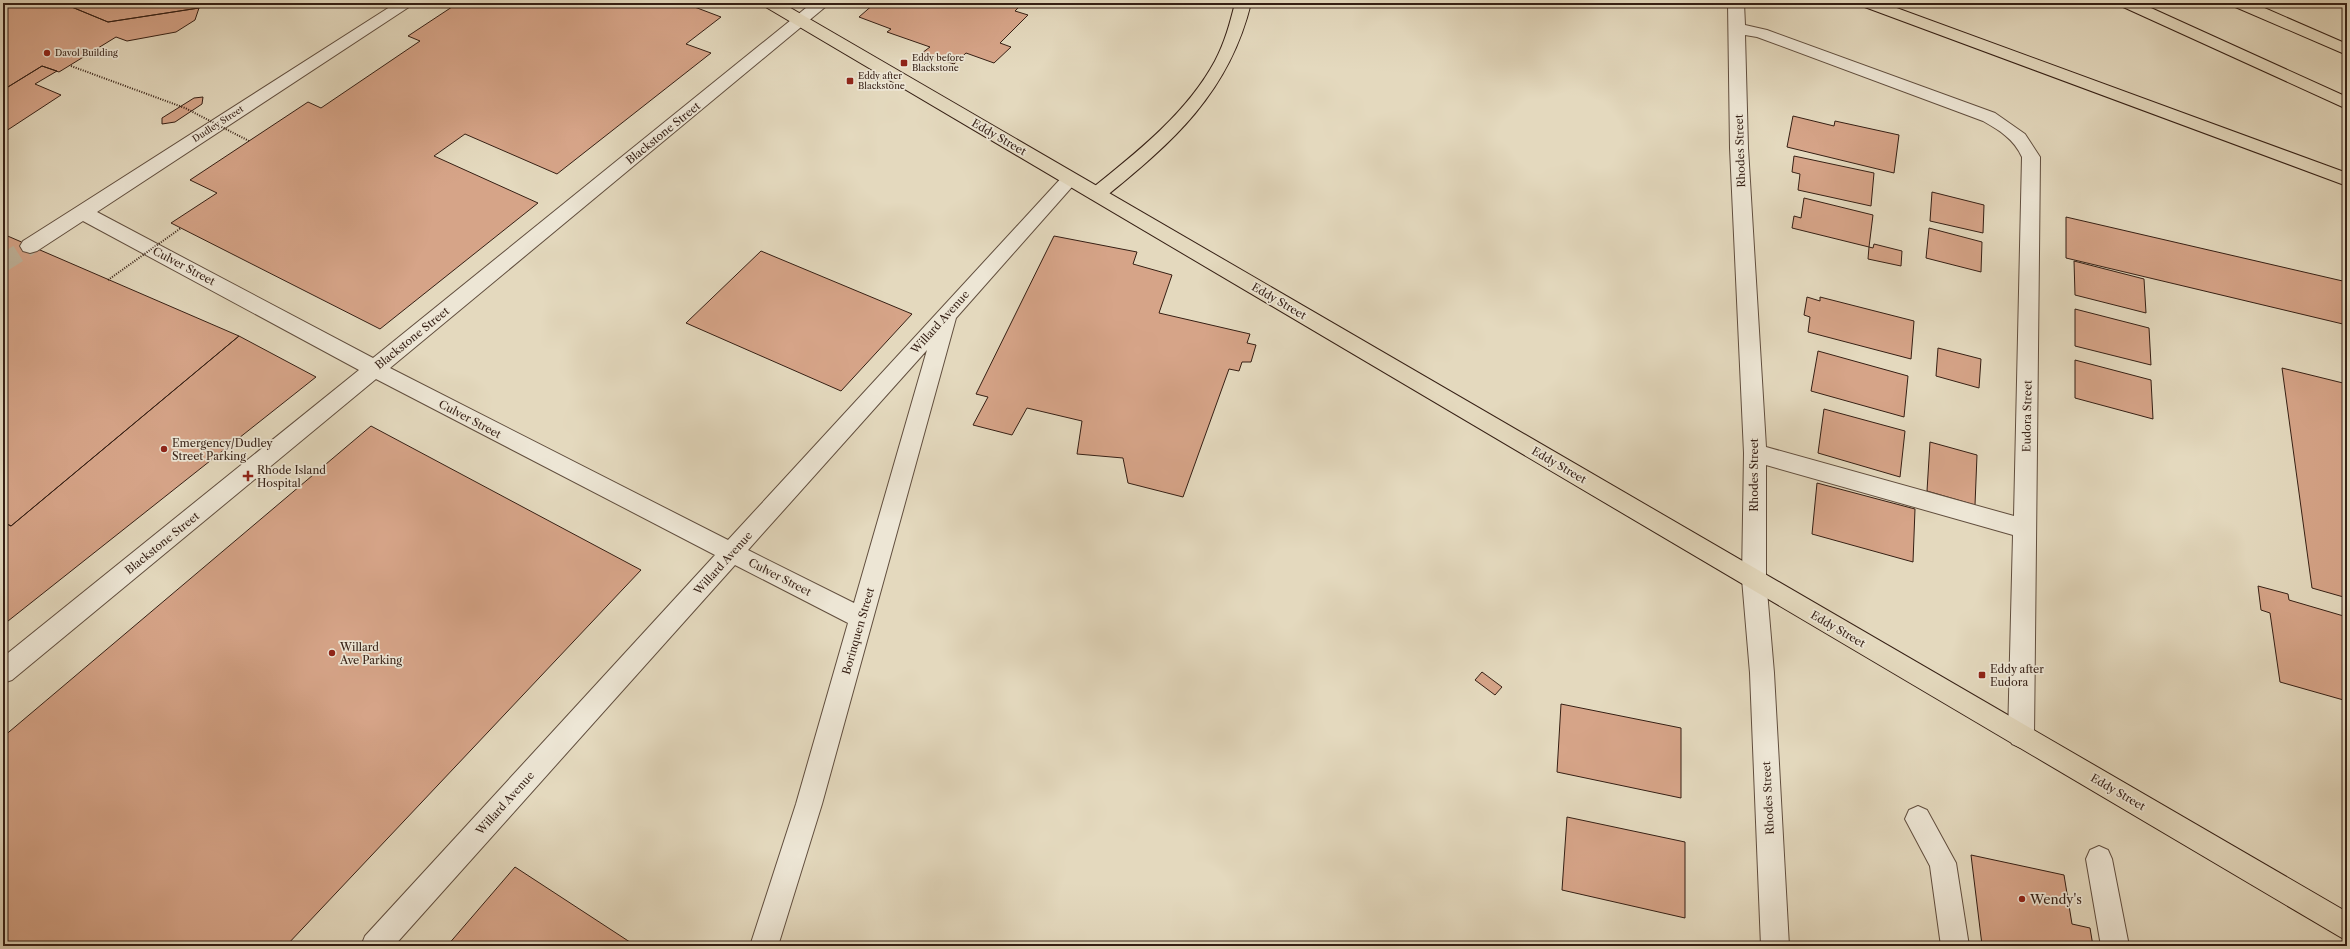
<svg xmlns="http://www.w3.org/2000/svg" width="2350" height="949" font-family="'Libre Caslon Text',serif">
	<rect width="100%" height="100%" fill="#e4d9be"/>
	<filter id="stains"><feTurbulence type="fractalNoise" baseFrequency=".005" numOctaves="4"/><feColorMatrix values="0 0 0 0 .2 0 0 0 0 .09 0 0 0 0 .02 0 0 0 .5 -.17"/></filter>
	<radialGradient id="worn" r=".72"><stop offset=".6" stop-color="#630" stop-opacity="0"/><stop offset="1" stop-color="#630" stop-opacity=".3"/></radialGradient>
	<path fill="#d6a488" stroke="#351f14" d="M3,3H62L108,22L199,8L195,20L176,32L127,41L116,37L59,72L42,66L3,90Z
		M62,3H206L199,8L108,22Z
		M458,3H684L721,17L686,44L711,53L557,174L465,134L434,156L538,203L380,329L171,223L217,193L190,180L308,102L321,108L420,41L408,36Z
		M875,3H1023L1015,11L1028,15L1000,43L1011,47L994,63L966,53L954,64L922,53L930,47L887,32L891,29L859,17Z
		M42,66L57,71L35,84L61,95L3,133V90Z
		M203,97L202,104L175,122L162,124V118L194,98Z
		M1793,116L1834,126L1835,121L1899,135L1894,173L1787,147Z
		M1794,156L1874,173L1871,206L1798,190L1800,174L1792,172Z
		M1932,192L1984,205L1983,233L1930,221Z
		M1804,198L1873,215L1869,247L1792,228L1794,216L1801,218Z
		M2066,217L2347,282V325L2066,258Z
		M1929,228L1982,242L1981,272L1926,258Z
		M3,234L239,336L11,526L3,522Z
		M1054,236L1137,252L1133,264L1172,275L1159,313L1250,334L1247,343L1256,345L1251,362H1242L1239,371L1229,369L1183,497L1128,483L1123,458L1077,454L1082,421L1027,408L1012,435L973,425L988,397L976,394Z
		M1874,244L1902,251L1901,266L1868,259L1869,247L1873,248Z
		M761,251L912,314L841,391L686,323Z
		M2074,261L2144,279L2146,313L2075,295Z
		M1807,297L1820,301V297L1914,321L1911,359L1808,332L1810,317L1804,315Z
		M2075,309L2149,328L2151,365L2075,346Z
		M239,336L316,377L3,625V522L11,526Z
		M1938,348L1981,359L1979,388L1936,376Z
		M1818,351L1908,376L1904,417L1811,391Z
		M2075,360L2151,380L2153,419L2075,398Z
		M2282,368L2347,384V598L2312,588Z
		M1824,409L1905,431L1900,477L1818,453Z
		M371,426L641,570L286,946H3V737Z
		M1930,442L1977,455L1975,505L1927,491Z
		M1817,483L1915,509L1913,562L1812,534Z
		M2258,586L2288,594L2289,600L2347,617V701L2280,682L2270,613L2261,610Z
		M1482,672L1502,687L1495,695L1475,680Z
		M1561,704L1681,728V798L1557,772Z
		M1567,817L1685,842V918L1562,890Z
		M1971,855L2064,875L2072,924L2090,928L2093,946L1982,945Z
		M515,867L636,946H447Z"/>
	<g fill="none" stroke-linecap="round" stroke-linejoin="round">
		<path stroke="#c1b49c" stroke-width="18" stroke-dasharray="18 9" stroke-linecap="butt" d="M3,263L30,246"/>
		<g stroke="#614e3e" stroke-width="2">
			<path id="minor" d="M396,3H415L97,212L373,358L812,3H830L390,368L728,540L1064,175L1070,173L1076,175L1079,179L956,318L822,804L778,946H750L796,804L848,623L735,565L394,946H361L365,936L715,555L376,379L12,680L3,683V657L359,370L83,221L37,251L30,253L23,251L20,246L23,241L75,208ZM927,350L854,603L748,550Z
				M1728,3H1744L1745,25L1767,30L1995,113L2025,134L2040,157L2034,736L2030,744L2021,748L2012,744L2008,736L2013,535L1766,465V579L1774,673L1789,946H1761L1750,673L1742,579L1744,453L1730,148ZM1745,35L1757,37L1983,121C1999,130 2014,139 2022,157L2014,516L1766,447L1748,148Z
				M1918,806L1927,810L1956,863L1969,946H1941L1930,866L1905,819L1909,810Z
				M2099,846L2108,850L2112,859L2129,946H2101L2086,859L2090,850Z"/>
		</g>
		<g stroke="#351f14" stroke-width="2">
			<path id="major" d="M762,3H782L2347,912V941L764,6Z"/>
		</g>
		<g stroke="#351f14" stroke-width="2">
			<path id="highway" d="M1235,3H1251C1229,93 1173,142 1104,198L1097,200L1090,198L1088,194L1090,190C1136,153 1187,113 1215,61C1225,42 1230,23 1235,3Z
				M1860,3H1883L2347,173V186L1862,6Z
				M2119,3H2140L2347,97V109L2121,6Z
				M2231,3H2253L2347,44V55L2233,6Z"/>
		</g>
		<use href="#minor" fill="#ede6d5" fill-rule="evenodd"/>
		<use href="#major" fill="#e4d9be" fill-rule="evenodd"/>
		<use href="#highway" fill="#e4d9be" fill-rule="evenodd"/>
		<path stroke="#351f14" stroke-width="2" stroke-dasharray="1 1.5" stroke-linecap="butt" d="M71,66L185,108L249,141
			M108,280L181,228"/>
	</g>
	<g fill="#8f2418" stroke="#ede6d5" stroke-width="1.5">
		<circle cx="47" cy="53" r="4"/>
		<rect x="900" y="59" width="8" height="8" rx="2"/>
		<rect x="846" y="77" width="8" height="8" rx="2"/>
		<circle cx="164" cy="449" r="4"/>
		<path d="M246 470h4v4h4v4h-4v4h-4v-4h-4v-4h4z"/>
		<circle cx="332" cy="653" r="4"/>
		<rect x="1978" y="671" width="8" height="8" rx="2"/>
		<circle cx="2022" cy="899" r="4"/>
	</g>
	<g text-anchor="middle" stroke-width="3.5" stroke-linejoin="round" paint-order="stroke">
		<g font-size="9" fill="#351f14" stroke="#ede6d5" text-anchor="start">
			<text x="55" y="56">Davol Building</text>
			<text x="912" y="61">Eddy before<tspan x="912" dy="10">Blackstone</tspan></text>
			<text x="858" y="79">Eddy after<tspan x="858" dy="10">Blackstone</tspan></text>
		</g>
		<g font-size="9" fill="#351f14" stroke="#ede6d5">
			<text transform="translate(218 124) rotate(-33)" y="3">Dudley Street</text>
		</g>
		<g font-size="11" fill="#351f14" stroke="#ede6d5">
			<text transform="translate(663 133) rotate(-39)" y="4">Blackstone Street</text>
			<text transform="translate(999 137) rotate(30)" y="4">Eddy Street</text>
			<text transform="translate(1740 151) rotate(-92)" y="4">Rhodes Street</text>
			<text transform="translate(184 266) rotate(28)" y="4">Culver Street</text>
			<text transform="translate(1279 301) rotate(30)" y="4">Eddy Street</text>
			<text transform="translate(940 322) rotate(-48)" y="4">Willard Avenue</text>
			<text transform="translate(412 338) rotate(-39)" y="4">Blackstone Street</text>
			<text transform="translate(2027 416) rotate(-89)" y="4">Eudora Street</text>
			<text transform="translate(470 419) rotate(28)" y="4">Culver Street</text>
			<text transform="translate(1559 465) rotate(30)" y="4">Eddy Street</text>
			<text transform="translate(1754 475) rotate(-90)" y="4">Rhodes Street</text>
			<text transform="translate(162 543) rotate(-39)" y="4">Blackstone Street</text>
			<text transform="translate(723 563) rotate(-48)" y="4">Willard Avenue</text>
			<text transform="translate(780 577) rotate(27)" y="4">Culver Street</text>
			<text transform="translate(1838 629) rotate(30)" y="4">Eddy Street</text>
			<text transform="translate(858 631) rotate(-74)" y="4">Borinquen Street</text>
			<text transform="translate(2118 792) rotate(30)" y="4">Eddy Street</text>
			<text transform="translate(1768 798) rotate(-93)" y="4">Rhodes Street</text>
			<text transform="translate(505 803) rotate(-48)" y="4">Willard Avenue</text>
		</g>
		<g font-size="11" fill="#351f14" stroke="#ede6d5" text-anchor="start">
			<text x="172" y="447">Emergency/Dudley<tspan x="172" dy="13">Street Parking</tspan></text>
			<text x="257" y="474">Rhode Island<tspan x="257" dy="13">Hospital</tspan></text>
			<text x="340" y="651">Willard<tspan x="340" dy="13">Ave Parking</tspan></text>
			<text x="1990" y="673">Eddy after<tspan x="1990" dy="13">Eudora</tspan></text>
		</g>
		<g font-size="13" fill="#351f14" stroke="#ede6d5" text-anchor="start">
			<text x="2030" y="904">Wendy's</text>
		</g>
	</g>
	<rect width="2350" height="949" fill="none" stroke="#e4d9be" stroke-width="16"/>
	<rect x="4" y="4" width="2342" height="941" fill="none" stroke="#351f14" stroke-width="2"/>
	<rect x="8" y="8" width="2334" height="933" fill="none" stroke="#351f14"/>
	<rect width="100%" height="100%" filter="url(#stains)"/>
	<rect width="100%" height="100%" fill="url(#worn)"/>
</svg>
